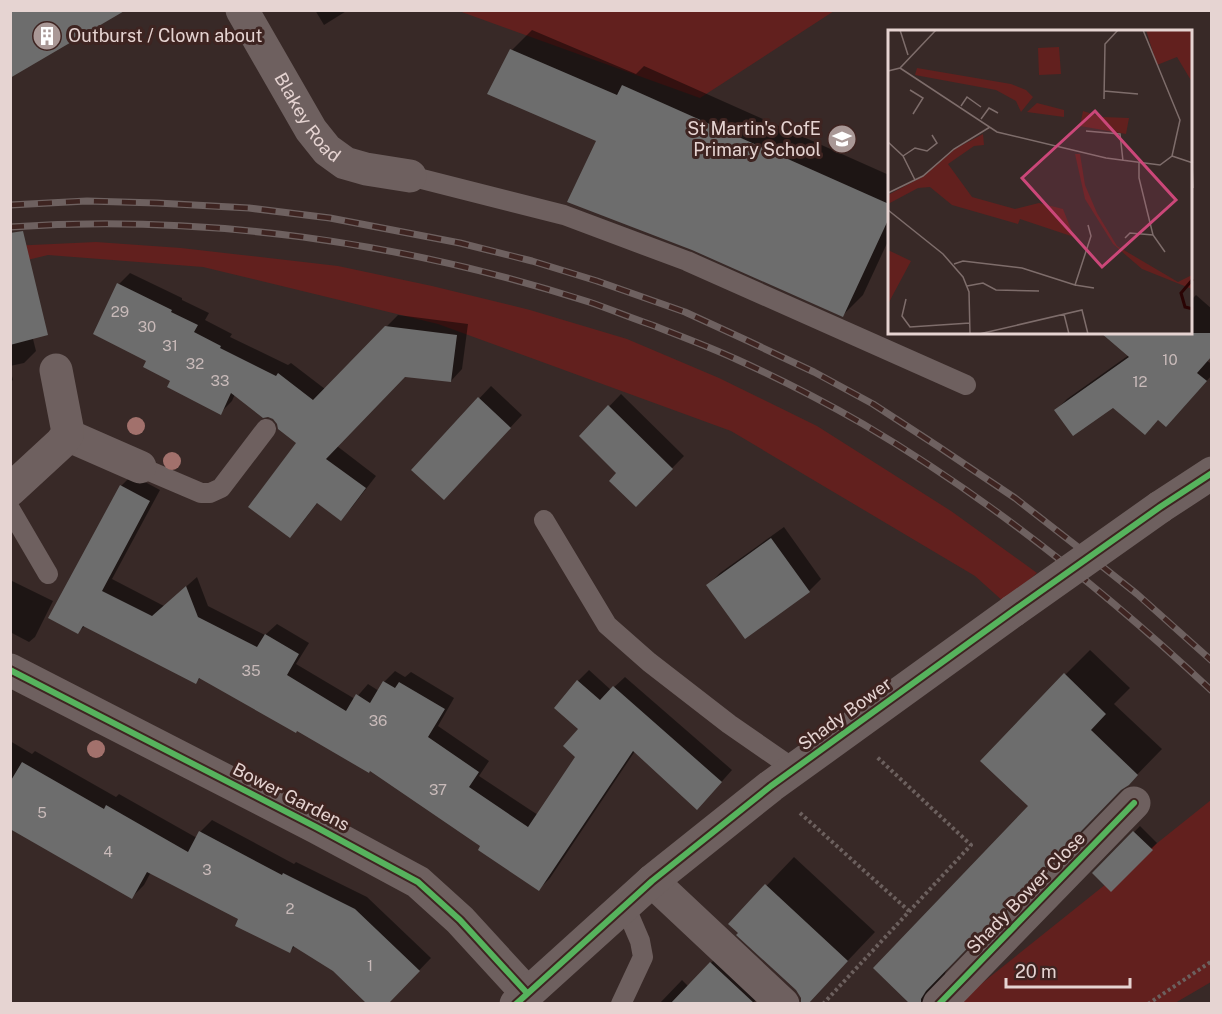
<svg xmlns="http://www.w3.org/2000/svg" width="1222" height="1014" font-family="'Public Sans',sans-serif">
	<rect width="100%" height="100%" fill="#382927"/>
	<path fill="#62201e" d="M459,11H834L700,98Z
		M96,242L181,248L338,266L432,286L530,310L627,339L719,378L817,426L951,511L1037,573L1004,602L975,576L731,431L438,324L203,267L48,255L11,264L10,246Z
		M1211,800V982L1175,1003L956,1004Z"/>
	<path fill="#0007" d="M315,10H348L324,25Z
		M532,30L636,74L644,66L889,175V239L863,295L843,315L598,141L512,50Z
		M130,273L182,298V300L209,313L205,320L232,334L230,337L288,365L291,363L325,389L398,315L468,324L462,369L451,381L405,375L337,446L376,476L352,507L341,519L318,502L301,524L290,536L298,442L274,418L235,394L232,401L220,413L172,380L148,360L119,284Z
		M1196,295L1212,309V356L1207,361L1212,364V375L1178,413L1158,418L1113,406L1056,410L1067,399L1129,355L1130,333H1190V301Z
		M27,315L36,351L24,363L10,366V319Z
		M10,368L13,380L10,382Z
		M491,386L522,415L456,486L413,469Z
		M621,394L684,456L636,505L618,473L581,436Z
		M132,475L160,490L112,579L164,606L197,577L208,606L265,635L277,624L309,643L296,664L355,699L368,684L379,691L384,682L395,671L405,677L411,672L454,698L438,726L489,761L479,776L538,815L577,757L580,728L578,681L589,670L611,690L625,677L732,770L708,797L635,751L550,878L539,889L482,846L370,770L201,677L196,682L85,626L78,632L121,486Z
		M784,527L821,579L809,591L708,585L720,573Z
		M10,580L53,601L35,637L29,642L10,632Z
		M1090,650L1130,688L1114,704L1162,749L1128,784L1121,788L950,964L945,973V978L920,1004L875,968L1030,806L1065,675Z
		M10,741L32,754L35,751L116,797L119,794L197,838L200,832L212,820L294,864L296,862L367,897L431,958L387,1004L295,946L289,952L240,919L151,872L144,885L132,897L10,827Z
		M1140,826L1157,843L1111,890L1094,873Z
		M794,857L875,932L838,971L730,924Z
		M731,943L773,982L752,1004H659L682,980L688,986Z"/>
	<path fill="#6d6d6d" d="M10,10H126L10,78Z
		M510,49L617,95L622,85L889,204V218L843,317L692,250L567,202L596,141L487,94Z
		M23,231L48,335L10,345V233Z
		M117,283L172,310L171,312L198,325L194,332L221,346L220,348L276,376L278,373L313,400L385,326L457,335L451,382L405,377L326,459L366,488L341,521L317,503L290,538L248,507L296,443L278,429L277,424L273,419L268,417L263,418L231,393L221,415L167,387L170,381L143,367L146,361L93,334Z
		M1101,333H1212V356L1197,373L1207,381L1166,427L1158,420L1145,435L1113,408L1073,436L1054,410L1129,357Z
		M478,397L511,428L444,500L411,470Z
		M608,405L673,469L636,507L609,481L616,473L579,436Z
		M120,485L150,501L102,591L152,616L186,586L198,617L257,647L265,634L299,654L287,675L346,711L356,694L370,703L383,681L395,688L399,682L445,709L428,737L479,772L469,787L528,827L575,757L563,746L578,729L554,708L577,680L600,700L613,686L722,782L697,810L633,751L539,891L478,850L480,846L370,771L369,773L297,731L296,733L199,678L196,684L83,626L78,634L48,618Z
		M771,538L810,592L745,639L706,585Z
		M1064,673L1106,714L1091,730L1138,775L1129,785L1121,790L926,991L921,999V1004H910L873,968L1028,806L980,761Z
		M22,762L104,809L106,805L188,852L199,831L282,875L283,873L355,909L420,971L388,1004H367L333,971L293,946L290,953L235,926L238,919L147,872L132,899L10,829V782Z
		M1133,831L1153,850L1111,892L1092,873Z
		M765,884L848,961L808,1004H801V998L796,990L736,935L738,933L728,924Z
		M710,962L755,1004H670Z"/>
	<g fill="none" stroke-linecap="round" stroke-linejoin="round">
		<path stroke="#6c605e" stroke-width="4" stroke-dasharray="3 3" stroke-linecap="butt" d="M800,813L909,911
			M823,1004L971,845L877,757
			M1148,1004L1212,961"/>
		<path stroke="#6e605f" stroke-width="20" d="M410,176L564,215L687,261L966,385
			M140,467L201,493H210L221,488L266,429
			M10,509L48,574
			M544,520L607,625L649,662L729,724L794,769
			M621,1004L643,957L640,941L625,906"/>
		<g stroke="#6e605f" stroke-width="33">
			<path id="s1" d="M242,10L311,130L327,150L345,163L366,169L410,176"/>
			<path d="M67,435L140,467"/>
			<path d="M10,490L61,443L67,435V427L56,370"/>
			<path d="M1160,507L1212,473"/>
			<path d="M10,670L316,827L418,882L460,920L527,993"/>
			<path d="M652,881L783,1004"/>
			<path d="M516,1004L652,881L771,786L1013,611"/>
			<path d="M939,1004L1134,803"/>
		</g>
		<g stroke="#6e6160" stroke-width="7">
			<path id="rail" d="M10,205L87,201L157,203L249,208L330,218L460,243L532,261L597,281L685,312L746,340L814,372L873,404L939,447L1015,498L1074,544L1137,594L1212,661
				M10,227C206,214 403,242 589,302C610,309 631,318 652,325C680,336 710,347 738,360C780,379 823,401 863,424C989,498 1105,591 1212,691"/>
		</g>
		<use href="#rail" stroke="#3e2421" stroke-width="4.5" stroke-dasharray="14" stroke-linecap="butt"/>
		<path stroke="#6e605f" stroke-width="33" d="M1013,611L1160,507"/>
		<g stroke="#3e2421" stroke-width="10">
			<path id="cycleway" d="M10,670L316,827L418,882L460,920L527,993
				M516,1004L652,881L771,786L1013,611L1160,507L1212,473
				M939,1004L1134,803"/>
		</g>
		<use href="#cycleway" stroke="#56b35d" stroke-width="6"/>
	</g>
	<g fill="#a2716c">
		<circle cx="136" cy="426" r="9"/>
		<circle cx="172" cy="461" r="9"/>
		<circle cx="96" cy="749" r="9"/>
	</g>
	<defs>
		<g id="building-disc" transform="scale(1.5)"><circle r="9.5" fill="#a99896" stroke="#3e2421"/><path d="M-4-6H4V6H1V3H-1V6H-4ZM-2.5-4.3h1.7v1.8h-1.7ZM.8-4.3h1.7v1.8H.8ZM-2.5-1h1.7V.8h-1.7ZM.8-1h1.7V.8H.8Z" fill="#fff"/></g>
		<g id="school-disc" transform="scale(1.5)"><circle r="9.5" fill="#a99896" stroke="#3e2421"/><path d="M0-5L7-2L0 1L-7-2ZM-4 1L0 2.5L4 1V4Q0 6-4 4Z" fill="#fff"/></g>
	</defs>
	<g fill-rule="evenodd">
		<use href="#building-disc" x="47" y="36"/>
		<use href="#school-disc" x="842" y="139"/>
	</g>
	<g text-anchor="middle" stroke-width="6" stroke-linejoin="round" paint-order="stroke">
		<g font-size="15" fill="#c8bab9">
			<text x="120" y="317">29</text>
			<text x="147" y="332">30</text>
			<text x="170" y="351">31</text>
			<text x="1170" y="365">10</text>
			<text x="195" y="369">32</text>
			<text x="220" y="386">33</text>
			<text x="1140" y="387">12</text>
			<text x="251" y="676">35</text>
			<text x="378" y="726">36</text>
			<text x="438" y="795">37</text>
			<text x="42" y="818">5</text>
			<text x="108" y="857">4</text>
			<text x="207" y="875">3</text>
			<text x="290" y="914">2</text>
			<text x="370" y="971">1</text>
		</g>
		<g font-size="18" fill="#e6d4d2" stroke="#3e2421" text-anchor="start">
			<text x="68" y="42">Outburst / Clown about</text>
			<text x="821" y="135" text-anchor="end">St Martin's CofE<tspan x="821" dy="21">Primary School</tspan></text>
		</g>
		<g font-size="18" fill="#e6d4d2" stroke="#3e2421">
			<text dy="6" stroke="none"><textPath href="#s1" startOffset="126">Blakey Road</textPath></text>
			<text transform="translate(845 714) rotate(-36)" y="6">Shady Bower</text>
			<text transform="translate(291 797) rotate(27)" y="6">Bower Gardens</text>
			<text transform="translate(1026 893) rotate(-46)" y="6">Shady Bower Close</text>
		</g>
	</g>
	<g transform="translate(888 30)">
		<rect width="304" height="304" fill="#382927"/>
		<path d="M258,0H304V52L289,27L269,35ZM171,17L173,44L151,45L150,18ZM29,38L123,54L138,60L145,67L133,82L128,71L108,60L27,45ZM149,73L176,80V87L139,82ZM195,81L214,87L241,88L238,104L192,96ZM95,104L96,115L86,116L60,134L84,167L127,179L151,173L175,179L186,207L132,189L130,194L64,175L42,157L30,158L0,174V165L36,146L67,119ZM187,124H192L197,155L209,183L229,216L290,252L304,245V259L254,239L225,214L197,169ZM0,220L23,231L0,274Z" fill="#62201e"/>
		<path fill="none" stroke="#2a0404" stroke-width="3" d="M305,249L293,263L297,277L305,279"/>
		<path fill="none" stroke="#7e6d6b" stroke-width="1.5" d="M12,0L20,25M12,38L109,102L218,128L272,135L284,126L292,90L255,0M0,41L12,38L48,0M22,60L35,68L25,84M216,61L250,64M216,69L217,14L230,0M73,76L79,67L93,77M93,89L101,78L110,83M198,101L232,104L235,131M0,112L15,126L27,150M15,126L27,118L39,121L49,113L44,105M284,126L305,133M251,133V148L265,205L277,222M304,133L305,158M0,163L35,146L66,119L102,97M0,180L55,224L75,247L81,262L82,304M237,208L242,203L265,205M66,234L75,231L134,238L187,255L203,206L200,195M187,255L206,258M79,256L95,253L108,260L151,261M18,269L14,286L22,297L82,293M176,284L181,304M91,304L194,280L200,304"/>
		<path fill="#cb4779" fill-opacity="0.15" stroke="#cb4779" stroke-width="3" d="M207,81L288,170L214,237L134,148Z"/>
		<rect width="304" height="304" fill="none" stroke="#e6d4d2" stroke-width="3"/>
	</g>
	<rect width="1222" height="1014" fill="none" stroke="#e6d4d2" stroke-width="24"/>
	<path d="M1006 978v9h124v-9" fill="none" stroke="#e6d4d2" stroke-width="3"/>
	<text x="1015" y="978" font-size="18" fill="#e6d4d2" stroke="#3e2421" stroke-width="4.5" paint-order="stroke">20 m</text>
</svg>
